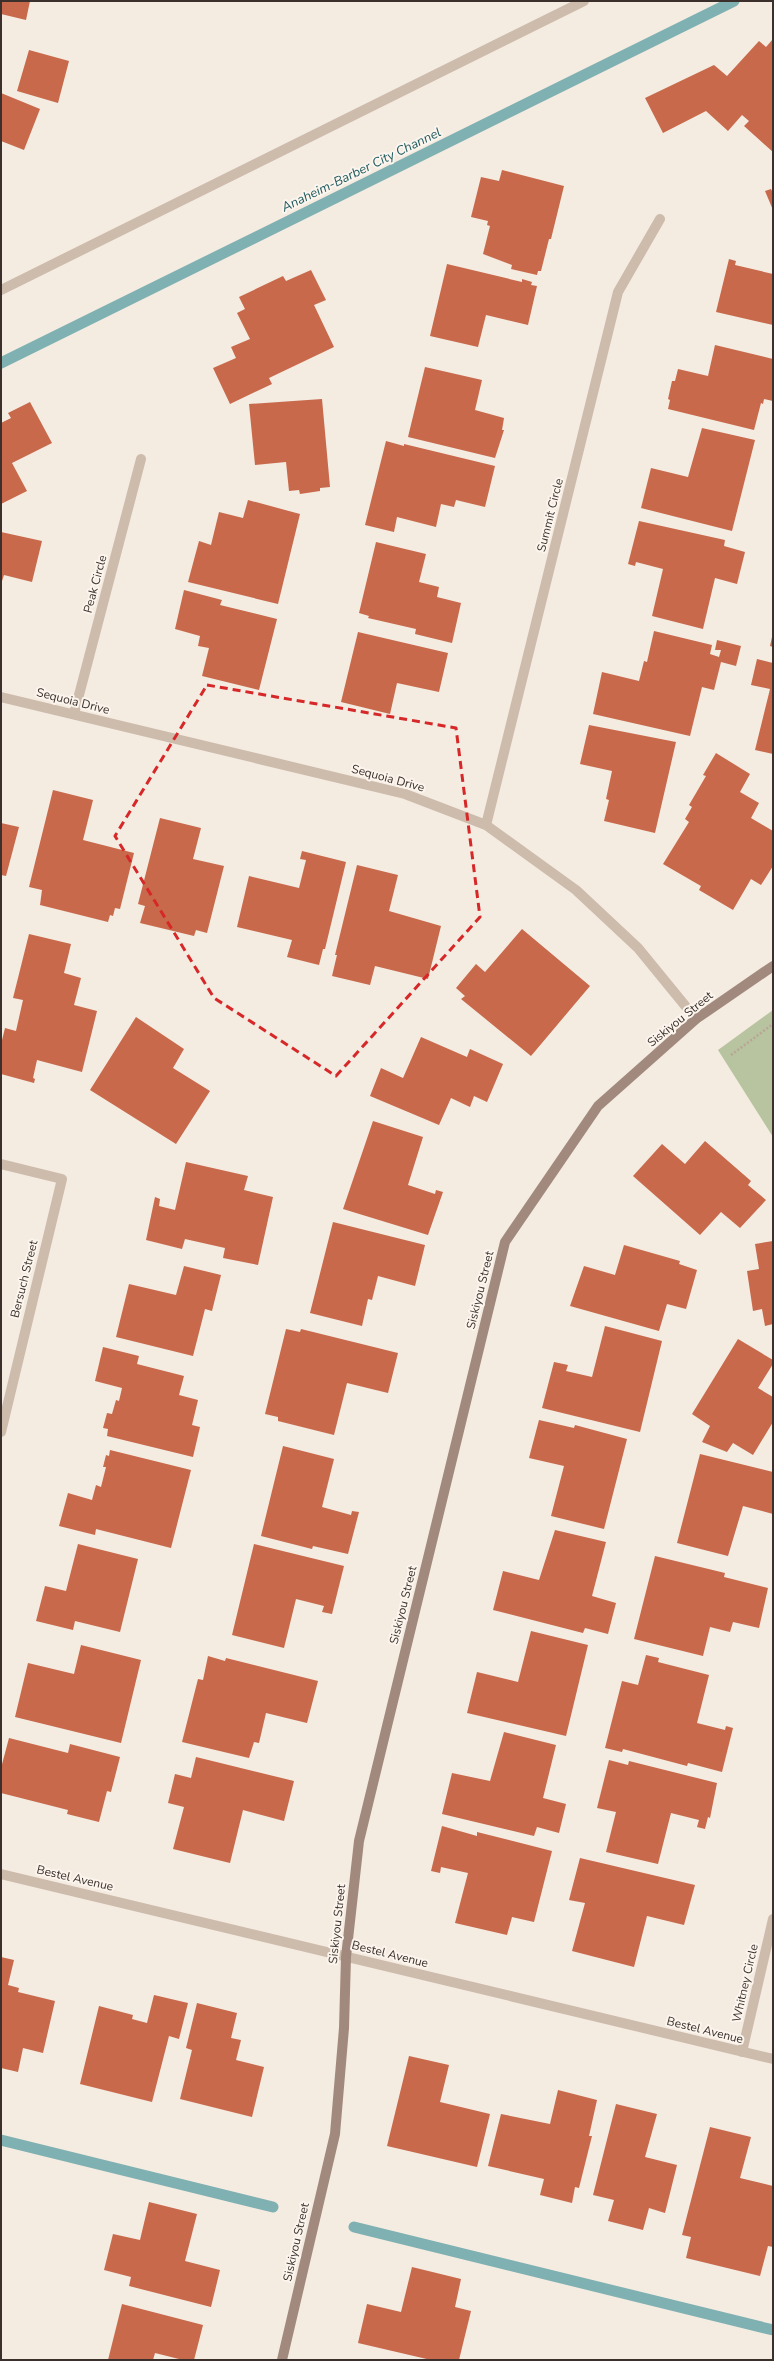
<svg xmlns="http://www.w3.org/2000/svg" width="774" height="2361" font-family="'Nunito Sans',sans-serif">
	<rect width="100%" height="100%" fill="#f4ebe1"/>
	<path fill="#b8c4a0" d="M773,1010V1137L718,1050Z"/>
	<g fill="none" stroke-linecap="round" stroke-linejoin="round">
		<path stroke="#7fb0b2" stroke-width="11" d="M1,363L734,1
			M1,2140L273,2207
			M354,2227L773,2330"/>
	</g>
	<path fill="#c8694b" d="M1,1H30L26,20L1,14Z
		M773,39V152L744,126L749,121L742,115L728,131L706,111L663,133L645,98L714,65L727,76L759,41L766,47Z
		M29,50L69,61L58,103L17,91Z
		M1,93L40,109L24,150L1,141Z
		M502,170L564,186L551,239H549L541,271H538L537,275L511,269L512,265L483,254L490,226L487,225L488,221L471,217L481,177L499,181Z
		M771,189L773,193V210L765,191Z
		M729,259L736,261L735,265L773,274V325L716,312Z
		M447,264L522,282V279L532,282L531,285L537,286L528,325L486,315L478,347L430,336Z
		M311,270L326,300L314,305L334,347L269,378L272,384L230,404L213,368L236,358L231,347L250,339L237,313L245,309L239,297L283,276L286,281Z
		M715,345L773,359V401L764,399L763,404L761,403L754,430L668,409L670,400L668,399L672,381H675L678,369L708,376Z
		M425,367L482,380L475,410L504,418L502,430H504L495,458L408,437Z
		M322,399L330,487L320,488V491L300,494L299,490L289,491L286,462L255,465L249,404Z
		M30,402L52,443L12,463L27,491L1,504V423L11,418L8,413Z
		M702,428L755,440L732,531L641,508L651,468L688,477Z
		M386,441L404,446V444L495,466L485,507L456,500L454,507L441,504L436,527L397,517L394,532L365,525Z
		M248,500L300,514L278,604L188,582L199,541L211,545L219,512L243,518Z
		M639,521L725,540L724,546L745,552L737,584L715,578L703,629L652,616L663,569L636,562L635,566L628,564Z
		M1,532L42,541L32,582L4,575L1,584Z
		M376,542L426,554L419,582L439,587L437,597L461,603L452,643L415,634L416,629L368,618L369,616L359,613Z
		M184,590L222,600L220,605L277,619L259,690L202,676L209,648L198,646L200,636L175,629Z
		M654,631L712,645L710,654L719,657L721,650H715L717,640L741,646L736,666L721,662L714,690L702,687L690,736L593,714L602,672L639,681L644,661L647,662Z
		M358,632L448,653L439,692L397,683L390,714L341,702Z
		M772,637H773V647L770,646Z
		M757,659L773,663V754L755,750L770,689L751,685Z
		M589,725L676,742L655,833L604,821L609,800L606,799L612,771L580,764Z
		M716,753L750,774L740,792L759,803L751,818L773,831V866L761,885L751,879L733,910L699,890L701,886L663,864L689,822L685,819L692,807L689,805L706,776L703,775Z
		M53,790L93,800L83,840L134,853L120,909L115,908L113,916L110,915L108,922L40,905L42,890L29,887Z
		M160,818L201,828L193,859L224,866L207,933L196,930L194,936L140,923L145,906L138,904Z
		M1,823L19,827L6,876L1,875Z
		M302,851L346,862L325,949H323L319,965L287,957L292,940L237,927L249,876L299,888L306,860L300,859Z
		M357,865L398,875L389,911L441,926L428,979L375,966L370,985L332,976L337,955H335Z
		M522,929L590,986L531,1056L461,999L465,996L456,988L476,964L485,972Z
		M29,934L71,944L64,973L81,978L74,1005L97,1011L82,1072L37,1060L33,1078L35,1079L34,1083L1,1074V1044L5,1028L16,1031L23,1000L13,998Z
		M136,1017L184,1049L173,1068L210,1091L176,1144L90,1090Z
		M421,1037L467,1057L470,1049L503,1064L487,1102L474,1096L470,1107L451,1098L439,1125L370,1096L381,1068L403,1078Z
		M373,1121L423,1137L408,1185L435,1194L436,1190L443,1192L428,1235L343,1209Z
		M705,1141L751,1181L748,1185L766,1200L740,1228L721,1212L700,1235L633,1176L662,1144L685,1164Z
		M186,1162L248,1176L244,1190L273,1197L258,1265L223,1258L225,1248L185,1239L182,1249L146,1240L155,1197L160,1199L159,1206L175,1210Z
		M333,1222L425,1245L415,1286L378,1276L372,1300L368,1299L362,1326L310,1313Z
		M773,1241V1324L765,1326L762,1309L753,1311L747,1271L759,1269L755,1244Z
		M624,1245L680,1261L679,1264L697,1270L686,1309L667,1304L659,1331L570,1306L584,1266L615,1275Z
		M184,1266L221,1275L212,1311L205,1309L193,1356L116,1337L129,1284L176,1295Z
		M605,1326L662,1341L640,1432L542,1408L554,1362L568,1365L566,1371L592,1377Z
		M286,1329L300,1332L301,1329L398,1353L388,1393L347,1383L334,1435L278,1421V1417L265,1414Z
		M738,1339L773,1360V1364L758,1388L773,1397V1422L753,1455L733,1443L727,1452L702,1442L710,1426L692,1414Z
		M103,1347L139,1356L137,1364L184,1376L179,1395L198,1400L192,1425L200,1427L193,1457L107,1436L108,1429L103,1428L107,1413L112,1414L116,1400L119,1401L122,1388L95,1381Z
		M539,1420L574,1428L575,1425L627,1439L604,1529L551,1516L564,1466L529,1458Z
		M283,1446L334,1459L322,1507L351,1515L352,1511L359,1512L348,1554L313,1546L312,1549L261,1536Z
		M110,1450L191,1470L171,1548L96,1529L95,1535L59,1526L68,1493L92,1500L96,1485L101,1487L106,1467H103L106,1455L109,1456Z
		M700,1454L773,1472V1514L743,1506L728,1556L677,1543Z
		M555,1530L606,1542L592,1596L616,1603L608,1634L585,1628L583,1633L493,1610L503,1571L539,1580Z
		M78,1544L138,1559L120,1632L75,1621L73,1630L36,1621L45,1586L66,1591Z
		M254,1544L344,1566L332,1614L322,1612L324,1606L296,1599L284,1648L232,1635Z
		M655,1556L725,1573L724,1577L768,1588L759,1628L733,1622L730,1632L710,1627L703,1656L634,1639Z
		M531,1631L588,1645L566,1736L467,1713L477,1672L518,1682Z
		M81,1645L141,1660L121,1743L15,1717L28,1663L74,1674Z
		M646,1655L659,1658L658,1662L709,1675L697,1723L725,1730L726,1726L733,1728L722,1772L688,1763L687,1766L623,1749L622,1752L605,1748L622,1681L638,1685Z
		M208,1656L225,1661L226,1658L318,1681L307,1723L266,1713L259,1743L254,1742L249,1758L182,1742L198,1679L203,1680Z
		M504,1732L556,1745L543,1798L566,1804L559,1833L537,1827L534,1836L442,1814L452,1773L490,1781Z
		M9,1738L68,1753L70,1744L120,1757L111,1792L107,1791L99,1822L67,1814L68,1810L1,1793V1768Z
		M196,1757L294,1781L284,1821L243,1810L230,1863L173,1849L184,1807L168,1803L175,1774L191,1778Z
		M609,1760L628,1765L629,1761L717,1783L710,1818L708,1817L705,1829L697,1827L699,1820L671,1813L658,1864L606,1852L616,1812L597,1808Z
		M442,1826L477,1836V1832L552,1851L534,1922L512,1917L507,1935L455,1923L468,1873L441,1867L440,1873L431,1871Z
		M580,1858L695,1885L684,1925L647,1916L634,1967L572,1951L585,1903L569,1900Z
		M1,1957L14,1960L8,1985L19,1988L18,1992L55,2001L43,2053L23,2048L18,2072L1,2068Z
		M154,1995L188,2003L179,2039L169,2036L152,2102L80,2084L99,2006L133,2015L132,2019L147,2023Z
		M197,2003L237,2013L231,2038L241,2040L236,2060L264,2067L252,2117L180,2099L192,2050L186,2048Z
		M409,2056L449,2065L440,2102L490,2114L477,2167L387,2146Z
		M558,2090L597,2100L589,2136H592L579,2188L575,2187L572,2203L540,2195L544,2179L488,2166L501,2114L550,2124Z
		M616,2104L657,2114L645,2157L677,2165L665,2213L649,2208L643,2230L608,2221L614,2200L593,2195Z
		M710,2127L751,2137L740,2178L773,2186V2247L768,2246L760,2276L686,2258L691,2237L682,2235Z
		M149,2202L197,2214L185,2261L220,2270L211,2307L129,2286L131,2277L104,2270L113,2234L140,2240Z
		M412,2267L461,2279L455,2307L471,2311L459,2360H431L358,2343L367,2304L401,2312Z
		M122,2304L203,2325L194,2360H183L155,2353L153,2360H108Z"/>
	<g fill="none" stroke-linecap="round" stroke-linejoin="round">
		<path stroke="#b9a596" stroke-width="2.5" stroke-dasharray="2 2" stroke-linecap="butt" d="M731,1055L773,1024"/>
		<path stroke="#cdbbac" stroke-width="10" d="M1,290L584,1"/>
		<path stroke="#cdbbac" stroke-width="10" d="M1,697L405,794L486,825L576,890L638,948L696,1019
			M74,714L141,459
			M486,825L618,292L660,219
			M1,1164L62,1179L1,1432
			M1,1874L773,2059
			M742,2052L773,1919"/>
		<path stroke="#a18a7d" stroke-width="10" d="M282,2360L335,2134L344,2028L346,1957L359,1841L505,1242L598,1106L696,1019L773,966"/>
	</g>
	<path fill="none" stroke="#d62828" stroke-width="3" stroke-dasharray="8 5" stroke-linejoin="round" d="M207,685L456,728L480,917L336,1076L214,998L115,836Z"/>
	<g text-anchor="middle" stroke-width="4" stroke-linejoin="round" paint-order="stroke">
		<g font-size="12" fill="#3b302b" stroke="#fbf5ee">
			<text transform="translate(550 515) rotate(-76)" y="4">Summit Circle</text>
			<text transform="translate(95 584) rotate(-75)" y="4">Peak Circle</text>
			<text transform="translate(73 701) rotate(14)" y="4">Sequoia Drive</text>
			<text transform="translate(388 778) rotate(15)" y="4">Sequoia Drive</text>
			<text transform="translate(680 1019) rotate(-39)" y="4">Siskiyou Street</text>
			<text transform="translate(24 1279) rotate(-76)" y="4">Bersuch Street</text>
			<text transform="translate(480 1290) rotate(-76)" y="4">Siskiyou Street</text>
			<text transform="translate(403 1605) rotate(-76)" y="4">Siskiyou Street</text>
			<text transform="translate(75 1878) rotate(13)" y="4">Bestel Avenue</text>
			<text transform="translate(337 1924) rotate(-84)" y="4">Siskiyou Street</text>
			<text transform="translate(390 1954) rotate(14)" y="4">Bestel Avenue</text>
			<text transform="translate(745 1983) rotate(-77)" y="4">Whitney Circle</text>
			<text transform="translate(705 2030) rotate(14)" y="4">Bestel Avenue</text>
			<text transform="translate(296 2242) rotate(-77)" y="4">Siskiyou Street</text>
		</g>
		<g font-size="13" font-style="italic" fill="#1f5a5e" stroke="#fbf5ee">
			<text transform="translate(361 169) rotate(-26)" y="5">Anaheim-Barber City Channel</text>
		</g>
	</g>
	<rect width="774" height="2361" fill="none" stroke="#3b302b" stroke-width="4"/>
</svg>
